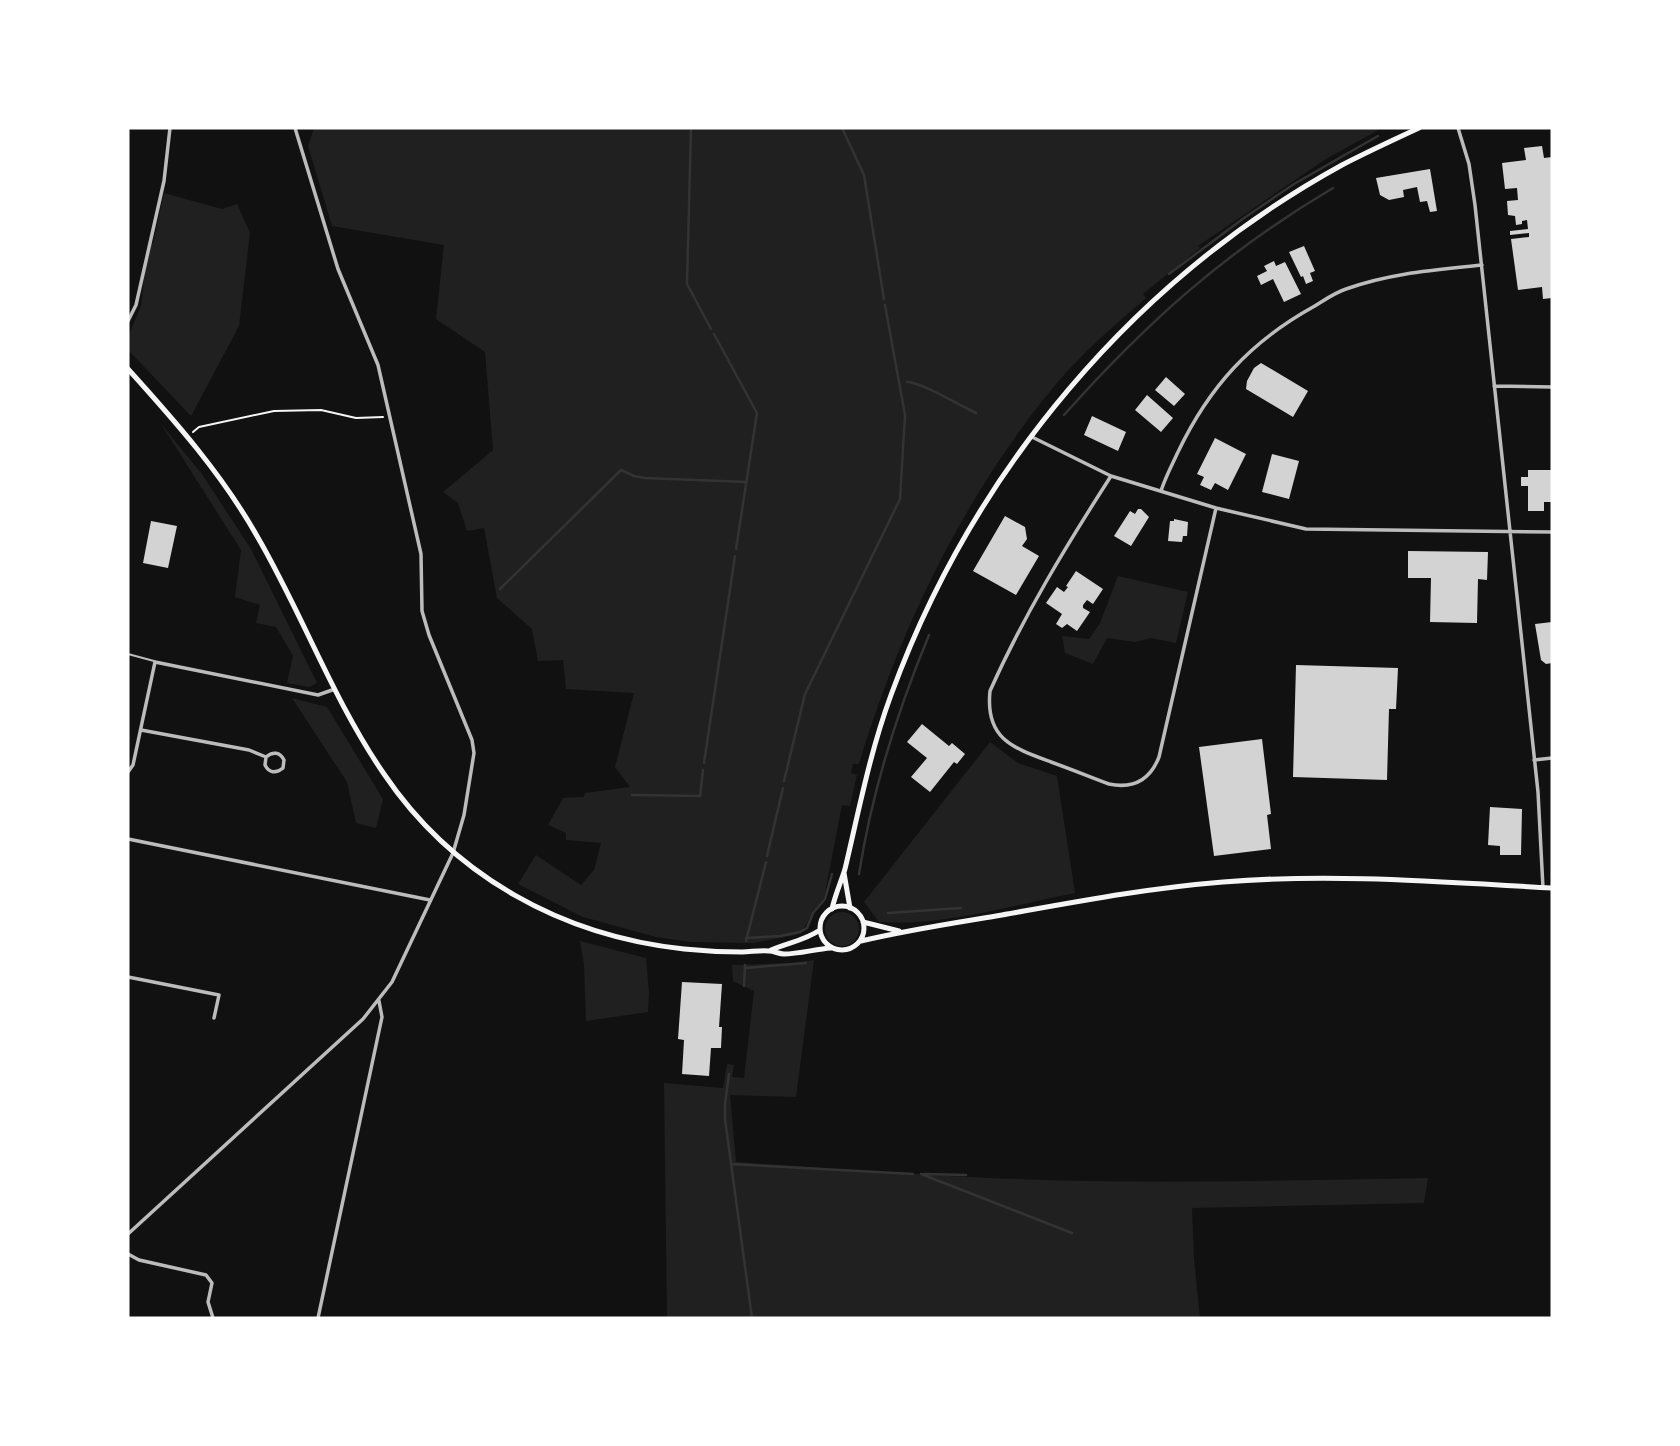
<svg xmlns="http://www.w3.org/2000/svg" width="1680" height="1446" font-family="Poppins,sans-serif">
	<rect width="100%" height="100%" fill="#111"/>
	<path fill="#202020" d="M314,128H1382L1326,159L1198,246L1200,248L1143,294L1146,298C1115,325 1083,352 1057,383C965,493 900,628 859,764H853L851,773L857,775L850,806L842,805L824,898L813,911L803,930L796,935L754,943L691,942L656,937L583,917L518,884L536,855L581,885L594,870L601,843L566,840V833L548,825L563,798L584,797L585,793L630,787L615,767L634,693L566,689L563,660L538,661L532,629L497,598L484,528L467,531L458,503L443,492L493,450L485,352L436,319L444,245L332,226L308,146Z
		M164,193L222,209L237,204L250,233L239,326L191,416L128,350V337L141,306L148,241L153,244Z
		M161,424L202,474L251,549L317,683L309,687L287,683L293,656L276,627L256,623L260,605L235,597L241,550Z
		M1118,576L1188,592L1176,643L1151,638L1135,642L1107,638L1093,664L1065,653L1062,636L1089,639L1100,623Z
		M292,698L327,707L383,799L376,828L356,823L347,782Z
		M990,742L1018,763L1057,776L1075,893C1014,905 940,927 879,922L864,902Z
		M825 929a17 17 0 1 1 34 0a17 17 0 1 1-34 0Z
		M580,941L646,958L649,992L648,1012L586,1021L584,964Z
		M814,960L796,1097L730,1095L736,1162C852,1170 968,1179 1084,1181C1199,1183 1314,1180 1428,1178L1424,1203L1192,1208L1194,1259L1200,1318H667L664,1083L723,1088L727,1064L734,1065L732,1077L744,1078L754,991L733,981L732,965L793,963Z"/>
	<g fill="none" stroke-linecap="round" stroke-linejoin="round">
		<path stroke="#333" stroke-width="2.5" d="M691,128L687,284L711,329
			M842,128L864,175L884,299
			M1169,274L1244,218L1294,184L1378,136
			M714,334L757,413L736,549
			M907,382C924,383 958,405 976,413
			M1064,415C1147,322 1225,252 1333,188
			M500,589L621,470L634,476L645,478L746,482
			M704,763L735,556
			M784,781L805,694L900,499L905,415L885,305
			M632,795L700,796L703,770
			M767,856L783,788
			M859,874C872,791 897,712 929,635
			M888,913L961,908
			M746,938L780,936L800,932L807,928L813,913L825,899L832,874
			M746,941L766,862
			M745,968L806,963
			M744,986L745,965
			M729,1074L725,1104V1119L752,1318
			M732,1164L913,1174
			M921,1174L1072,1233
			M924,1174L966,1175"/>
	</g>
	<path fill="#d3d3d3" d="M1542,146L1544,158L1552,157V298L1543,299L1542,287L1518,290L1511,239L1529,237V233L1510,235V231L1528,229L1527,220L1522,221V224L1516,225L1515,216L1508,215L1507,201L1518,200L1517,188L1505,189L1502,163L1526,160L1524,148Z
		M1430,169L1437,211L1430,212L1427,201L1420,202L1417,187L1403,190L1404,197L1389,200L1380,195L1376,178Z
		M1304,246L1315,271L1310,273L1313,281L1306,284L1303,276L1301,277L1289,252Z
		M1274,261L1276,266L1285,262L1301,294L1284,302L1273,279L1261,285L1257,276L1267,271L1264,266Z
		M1261,363L1308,391L1293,417L1246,389L1247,381L1254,368Z
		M1166,377L1185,394L1174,406L1155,390Z
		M1147,395L1173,418L1161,432L1135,410Z
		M1092,416L1126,432L1118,451L1084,435Z
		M1215,438L1246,454L1228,490L1215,483L1211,490L1200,485L1204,477L1197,474Z
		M1272,454L1299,461L1289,499L1262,492Z
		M1528,470H1552V502H1544V511H1528V486H1521V477H1528Z
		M1138,509H1141L1149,517L1131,546L1114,536L1130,511L1135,514Z
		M1005,516L1025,527L1027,539L1022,546L1039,556L1016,595L973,571Z
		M1174,519L1188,522L1187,536H1183L1182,542L1168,541L1170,521H1174Z
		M151,521L177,526L168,568L143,563Z
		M1408,551L1488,552L1487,580L1478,579L1477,623L1430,622L1431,578H1408Z
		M1076,571L1103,589L1093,604L1087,600L1083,605V608L1090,612L1077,631L1067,624L1062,628L1056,624L1062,614L1046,603L1057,587L1064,592L1068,587L1066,586Z
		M1552,622V663L1546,664L1541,660L1535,624Z
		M1296,665L1398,668L1396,709H1389L1387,780L1293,777Z
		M922,724L949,746L952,743L965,754L957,764L954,762L930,792L911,777L927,758L907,742Z
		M1262,739L1271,814L1267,815L1271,849L1214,856L1199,747Z
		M1490,807L1522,809L1521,855H1500V846L1488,845Z
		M682,982L722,984L719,1027H722L721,1048H711L709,1076L682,1074L684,1040L678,1039Z"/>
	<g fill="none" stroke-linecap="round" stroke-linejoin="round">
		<path stroke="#f5f5f5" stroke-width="2" d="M193,432L199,427L274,411L321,410L356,418L383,417"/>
		<path stroke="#bcbcbc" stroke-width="2" d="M128,654L154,661"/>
		<path stroke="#bcbcbc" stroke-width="3.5" d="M1458,128L1469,164L1475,205L1538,792L1543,888
			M128,321L136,305L164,181L170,128
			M1494,386L1552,387
			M1032,437L1111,476L1216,508L1306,529L1552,532
			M1111,476C1066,546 1024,615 990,691C985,739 1013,748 1051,762C1071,769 1090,777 1109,784C1133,789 1150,780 1159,757L1216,508
			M1161,491C1165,478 1172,465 1178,452C1209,387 1250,342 1313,307C1323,301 1334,293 1346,289C1390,273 1435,270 1482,265
			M141,730L249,750L266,757C273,751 280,752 284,760L283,768C276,774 269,773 265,765L266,757
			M1534,760L1552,758
			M128,772L133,765L155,662L318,695L335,689
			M128,839L430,900
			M128,977L219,995L214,1018
			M128,1234L363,1019L392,982L453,853L464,815L474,753L472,740L429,635L422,611L421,554L378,365L338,269L295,128
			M128,1254L139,1260L206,1275L212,1283L208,1302L213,1318
			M318,1318L382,1017L379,1001"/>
		<path stroke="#f5f5f5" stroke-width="5" d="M844,873L850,908
			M832,909C835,895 841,882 845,869C859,810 870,752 891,695C973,471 1133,280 1342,165C1367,152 1393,140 1419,128"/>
		<path stroke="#f5f5f5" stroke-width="5" d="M128,369C175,421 222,474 257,536C302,613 333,700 384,774C453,876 562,936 684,949C703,951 723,952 742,952C751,952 760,950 769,951C774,951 779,954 784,954C799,954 816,949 831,948
			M820 928a22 22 0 1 1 44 0a22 22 0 1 1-44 0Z
			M863,922L899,931
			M861,941C907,930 954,923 1002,915C1075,902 1148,888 1223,882C1332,873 1443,882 1552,888
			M769,951C786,943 804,941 820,930"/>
	</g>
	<rect width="1680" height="1446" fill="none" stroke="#ffffff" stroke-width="259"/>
</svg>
